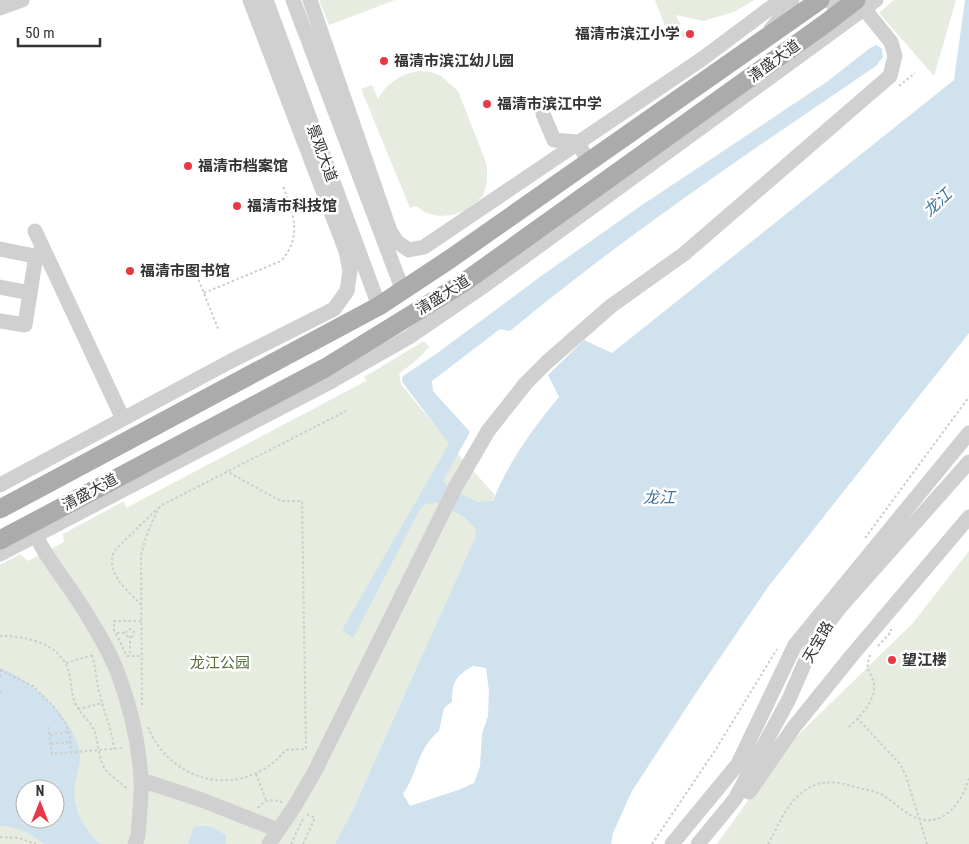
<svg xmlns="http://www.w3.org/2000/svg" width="969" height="844" font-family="'Roboto Condensed','Noto Sans SC',sans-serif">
	<rect width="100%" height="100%" fill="#fff"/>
	<path fill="#e6ecdf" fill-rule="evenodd" d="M319,0H395L329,25Z
		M655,0H754L734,12L703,21L676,15L685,36L671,42Z
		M894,0H956L934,76L879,13Z
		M418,71L431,72L441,76L458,91L487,165V182L483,196L474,204L466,210L453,215L439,216L426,213L416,206L410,208L361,89L372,85L378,99C387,83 400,74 418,71Z
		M424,341L429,347L421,356L399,374L401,384L458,454L495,495L354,807L335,844H0V565L20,554L28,561L64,542L63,534L124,501L126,508L366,381L364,377ZM25,789H55V819H25Z
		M969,551V844H717L764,778L796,737L913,623Z"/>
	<path fill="#cfe2ee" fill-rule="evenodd" d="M965,0H969V333L768,587L696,693L632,791L613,833L611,844H335L354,807L476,536L475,528L464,517L437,502L430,504L426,503L419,511L353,638L342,630L449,444L403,383L402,380L403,376L436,354L544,274L642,205L828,81L870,48L877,45L882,49L883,57L876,66C752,150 626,235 510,331L500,329L432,381L433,391L470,432L443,481L446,485L473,500L477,502L493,501C508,463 533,428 559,397L548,375L584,340L612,353L954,80ZM473,666L486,668L489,691L488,716L482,734L480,766L474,783L458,790L410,806L403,794C418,772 417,749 439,731L444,708L452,702C452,681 456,676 473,666Z
		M0,668C31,679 78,722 80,756C80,765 77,774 75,783C71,807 82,827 100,844H46L24,831L7,826H0ZM25,789H55V819H25Z
		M201,826L212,827L226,835V844H188L194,827Z"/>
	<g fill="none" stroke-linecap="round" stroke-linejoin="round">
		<path stroke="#cdcdcd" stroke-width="2" stroke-dasharray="2.5 2.5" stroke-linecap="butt" d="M899,86L915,73
			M193,266L219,331
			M204,293L281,261C303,236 293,213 283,186
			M162,505L346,411
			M865,538L969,397
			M141,605C127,589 105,574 114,551L158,508
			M141,621H114V630L127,656H142
			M126 633a4 4 0 1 1 8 0a4 4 0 1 1-8 0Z
			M117,633H127
			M0,636C26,636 62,643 69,673C72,683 71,693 75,703C80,714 89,720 93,728C99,740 97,756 105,769C111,777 121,782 128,790
			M130,636V656
			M878,646L891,632V629
			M92,655C96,668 96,682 100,695C104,713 112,729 114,749
			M66,663L93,655
			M0,670L33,686L54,707L66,724L70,736L71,753
			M0,677L1,670
			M0,691L2,692
			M142,705L141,556C145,537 151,522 161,505
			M78,709L103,703
			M857,718L900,764L906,776L927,844
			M48,727L52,754L124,748
			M148,727C167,774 221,796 266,768C274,763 280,756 286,750L306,749L302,501H281L226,471
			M849,727C860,716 876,701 874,684C871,669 864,673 870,655
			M50,735L67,732
			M51,744L70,742
			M256,774L266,800
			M258,808C265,799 271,799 282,802
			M0,837L19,838L36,844
			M291,844L304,817
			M303,844L315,818L306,814
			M652,844L716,749L777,649
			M768,844C779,826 785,804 804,791C822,778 839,782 859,788C866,790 874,791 881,794C892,800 901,810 912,816C942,831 962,803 969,778"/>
		<path stroke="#d0d0d0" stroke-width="15" d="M266,0L379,306
			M293,0L403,291
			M310,0L390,231L397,242L409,250L424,247L702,59L773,6L779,0
			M830,0L839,13
			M0,8L22,0
			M771,29L779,20L792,0
			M543,114L554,140L578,142L588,162
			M35,231L123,419
			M0,249L45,258
			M0,287L30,293
			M0,321L25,325L36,255
			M0,485L231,361L334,309L347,291L350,271L346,251L250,0
			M32,527C44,556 64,578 81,605C94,626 108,648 117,671C130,705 139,743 141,779C142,798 139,818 138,836L135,844
			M0,554L330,382L409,337L488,283L876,0
			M141,780L202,800L278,830
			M749,792L794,727L853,654L969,517
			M269,844L294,807L314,773L455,488L488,431L526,383L547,362L611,306L684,254L890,76L895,56L891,42L857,0
			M672,844L738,764L795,645L969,433
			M698,844L735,799L789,699L809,653L822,631L841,606L969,462"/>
		<path stroke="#ababab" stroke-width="19" d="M0,509L379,306L450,259L820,0
			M0,540L325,368L463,283L826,23L856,0"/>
	</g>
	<g fill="#e63946" stroke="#fff" stroke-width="2">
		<circle cx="690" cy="34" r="5"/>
		<circle cx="384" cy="61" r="5"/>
		<circle cx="487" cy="104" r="5"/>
		<circle cx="188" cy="166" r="5"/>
		<circle cx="237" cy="206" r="5"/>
		<circle cx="130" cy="271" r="5"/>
		<circle cx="892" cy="660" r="5"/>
	</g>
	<g text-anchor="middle" stroke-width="5" stroke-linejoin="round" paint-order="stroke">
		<g font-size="15" font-weight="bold" fill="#333" stroke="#fff" text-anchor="start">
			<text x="680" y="39" text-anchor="end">福清市滨江小学</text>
			<text x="394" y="66">福清市滨江幼儿园</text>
			<text x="497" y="109">福清市滨江中学</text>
			<text x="198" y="171">福清市档案馆</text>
			<text x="247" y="211">福清市科技馆</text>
			<text x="140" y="276">福清市图书馆</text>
			<text x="902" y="665">望江楼</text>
		</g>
		<g font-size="15" fill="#333" stroke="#fff">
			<text transform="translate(774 61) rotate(-36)" y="5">清盛大道</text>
			<text transform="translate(322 153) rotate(70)" y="5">景观大道</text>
			<text transform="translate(443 295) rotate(-32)" y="5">清盛大道</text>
			<text transform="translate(90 492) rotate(-28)" y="5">清盛大道</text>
			<text transform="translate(818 642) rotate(-60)" y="5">天宝路</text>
		</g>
		<g font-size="15" fill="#56703f" stroke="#fff">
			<text x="220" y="668">龙江公园</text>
		</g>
		<g font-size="16" font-style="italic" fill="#3f7597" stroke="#fff">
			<text transform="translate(937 202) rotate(-43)" y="6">龙江</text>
			<text x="659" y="503">龙江</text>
		</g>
	</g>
	<g transform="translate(40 804)"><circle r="24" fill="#ffffff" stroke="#adadad"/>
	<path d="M0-4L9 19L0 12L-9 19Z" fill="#e63946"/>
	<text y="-8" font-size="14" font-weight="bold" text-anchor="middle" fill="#333333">N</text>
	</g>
	<path d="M18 38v8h82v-8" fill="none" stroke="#333333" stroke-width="2.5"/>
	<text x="25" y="38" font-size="15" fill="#333333" stroke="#ffffff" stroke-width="4" paint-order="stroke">50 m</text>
</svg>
